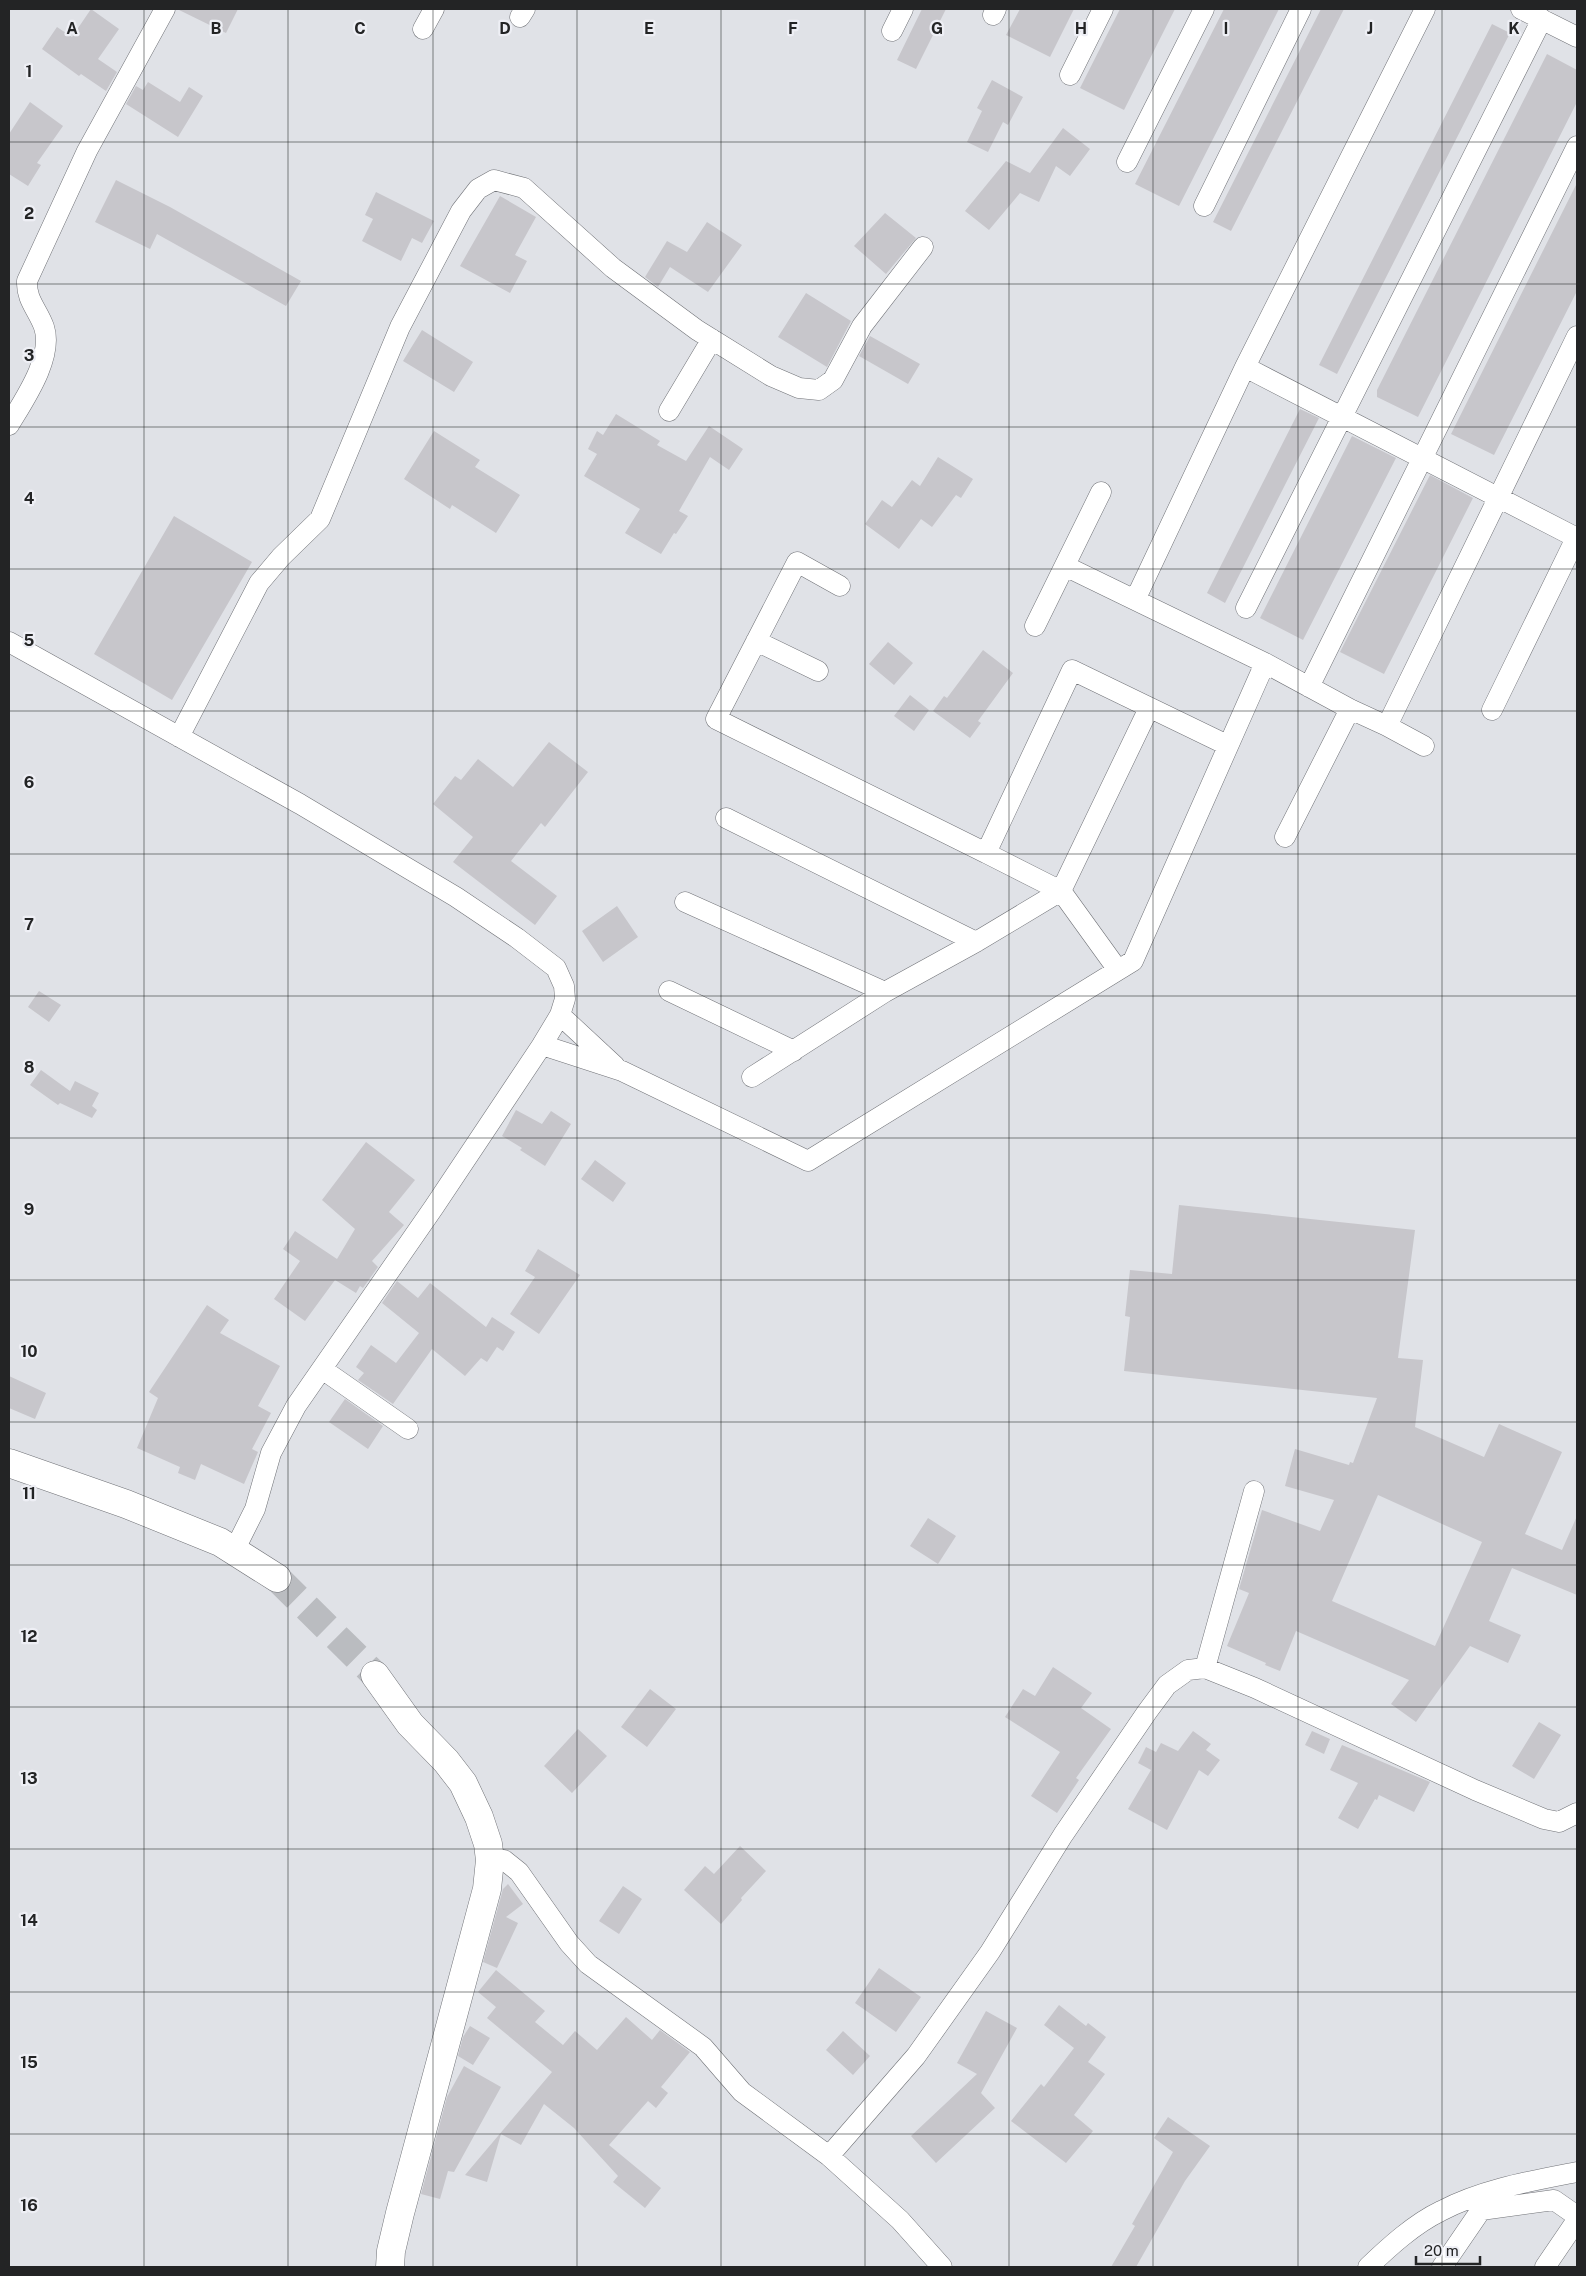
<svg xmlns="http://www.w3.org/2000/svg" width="1586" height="2276" font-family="'Public Sans',sans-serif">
	<rect width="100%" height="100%" fill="#e0e2e7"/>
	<path fill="#c7c6cb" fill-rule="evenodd" d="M91,9L119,29L98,59L117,72L106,91L81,74L79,76L42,49L57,27L72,37Z
		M177,9H238L226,33Z
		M922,9H946L916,69L897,60Z
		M1020,9H1074L1050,57L1006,35Z
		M1120,9H1175L1124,110L1080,88Z
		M1224,9H1279L1179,206L1135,184Z
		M1321,9H1344L1231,231L1213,222Z
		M1492,24L1510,33L1337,374L1319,365Z
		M1547,54L1577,70V102L1418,417L1377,397V390Z
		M992,80L1023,97L1008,125L1003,122L988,152L967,142L982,111L977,108Z
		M148,82L180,102L189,87L203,96L178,137L126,104L136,86L143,90Z
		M30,102L63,126L37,163L41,165L28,186L9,174V134Z
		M1063,128L1090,149L1070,176L1056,166L1039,202L1020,193L989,230L965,211L1006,161L1030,173Z
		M116,180L170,207L301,281L286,306L157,234L150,249L95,222Z
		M1577,183V291L1494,455L1451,434Z
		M376,192L434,221L422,243L412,238L401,261L362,241L373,219L365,215Z
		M500,196L536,217L515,255L527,261L510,293L460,266Z
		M885,213L916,238L886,274L854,246Z
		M707,222L742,245L708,292L670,267L658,287L645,277L667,241L687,252Z
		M806,293L851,321L827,367L778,337Z
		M422,330L473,362L454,392L403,361Z
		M870,336L920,364L908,384L859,356Z
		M1300,409L1319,418L1225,603L1207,593Z
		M616,414L660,441L657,445L686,461L709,426L743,449L729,470L710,457L679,511L688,516L676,534L674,533L661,554L625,533L640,509L584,476L597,454L588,449L597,431L603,435Z
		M434,431L480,460L475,467L520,495L496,533L452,505L450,509L404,479Z
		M1352,436L1396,458L1303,640L1260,618Z
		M938,457L973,479L961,498L956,495L932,527L921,519L899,549L865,524L882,500L892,507L912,480L920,486Z
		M1430,475L1473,498L1384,674L1340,652Z
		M174,516L252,562L172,700L94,654Z
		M888,642L913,663L894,685L869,664Z
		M983,650L1013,673L978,721L981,723L970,738L933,711L944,696L947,698Z
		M910,695L929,710L914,731L894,716Z
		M549,742L588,772L545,827L541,823L511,861L557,896L535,925L453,862L473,837L433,804L455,776L461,780L478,759L513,787Z
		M617,906L638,937L603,962L582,931Z
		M39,991L61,1005L49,1022L28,1007Z
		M41,1070L70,1091L75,1081L99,1093L92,1106L97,1110L92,1118L60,1103L58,1105L30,1085Z
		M516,1110L542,1124L551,1111L571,1124L545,1166L520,1150L522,1148L502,1136Z
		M366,1142L415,1180L389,1212L404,1225L372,1261L378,1267L363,1288L360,1286L356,1293L335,1280L305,1321L274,1299L300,1261L283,1249L295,1231L337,1259L355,1229L322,1200Z
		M595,1160L626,1183L613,1202L581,1179Z
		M1179,1205L1415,1230L1398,1358L1423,1360L1415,1427L1484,1457L1499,1424L1562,1452L1525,1534L1562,1550L1577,1516V1595L1512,1568L1489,1621L1521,1635L1508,1663L1470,1646L1416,1722L1391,1704L1409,1680L1296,1631L1280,1671L1265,1665L1266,1663L1227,1646L1249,1593L1239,1589L1262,1510L1320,1531L1334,1500L1285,1486L1295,1449L1349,1465L1350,1462L1353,1463L1377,1398L1124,1371L1130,1317L1125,1316L1130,1270L1172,1274ZM1378,1495L1482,1542L1435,1646L1332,1601Z
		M538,1249L580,1275L539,1334L510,1314L535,1277L525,1271Z
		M397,1281L418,1298L430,1283L486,1327L492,1317L515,1332L503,1351L497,1347L487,1362L481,1358L465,1376L432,1349L393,1404L358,1380L364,1373L356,1367L371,1345L396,1363L419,1333L382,1303Z
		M207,1305L229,1320L220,1333L280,1366L258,1406L271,1413L252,1449L258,1452L244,1484L201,1464L195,1480L178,1473L180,1467L137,1448L158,1398L149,1392Z
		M9,1376L46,1393L35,1419L9,1408Z
		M345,1399L383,1426L368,1449L329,1422Z
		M928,1518L956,1536L938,1564L910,1546Z
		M1053,1667L1092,1693L1081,1708L1111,1729L1076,1778L1079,1780L1057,1813L1031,1796L1060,1752L1005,1717L1023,1689L1035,1696Z
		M650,1689L676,1709L647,1747L621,1727Z
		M1539,1722L1561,1735L1534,1779L1512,1766Z
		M578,1729L607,1756L572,1793L544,1766Z
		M1193,1731L1211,1744L1206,1750L1220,1760L1208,1776L1199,1770L1167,1830L1128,1809L1151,1770L1138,1763L1146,1747L1156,1752L1161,1743L1178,1751Z
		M1312,1731L1330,1739L1324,1754L1305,1745Z
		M1342,1745L1430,1782L1414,1812L1379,1795L1377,1800L1375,1799L1358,1829L1338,1818L1358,1783L1330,1770Z
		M740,1846L766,1871L741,1898L742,1900L721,1924L684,1890L705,1866L714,1874Z
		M508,1884L523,1904L506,1917L518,1923L497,1968L483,1962L503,1889Z
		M623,1886L642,1899L619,1934L599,1921Z
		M879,1968L921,1997L896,2032L855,2003Z
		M496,1970L545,2011L535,2022L563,2045L575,2031L597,2050L626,2017L652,2040L660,2030L690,2052L661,2087L668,2093L656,2108L648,2101L609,2145L661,2188L645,2208L613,2182L618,2176L574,2128L544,2104L521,2145L501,2134L487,2182L465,2175L552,2072L487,2018L496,2007L478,1992Z
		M1059,2005L1086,2026L1088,2023L1106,2037L1088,2062L1105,2074L1074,2115L1093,2131L1066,2163L1011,2121L1041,2084L1044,2087L1074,2048L1044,2025Z
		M986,2011L1017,2028L981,2093L995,2108L936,2163L911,2136L977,2074L957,2063Z
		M470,2026L490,2038L473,2065L458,2056L463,2037Z
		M843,2031L870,2056L853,2075L826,2050Z
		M464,2066L501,2087L454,2172L448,2171L440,2199L421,2194L447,2097Z
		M1168,2117L1210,2146L1185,2181L1136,2267H1111L1135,2226L1132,2224L1173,2152L1154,2138Z"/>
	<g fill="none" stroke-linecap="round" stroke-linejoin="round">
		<path stroke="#babcc0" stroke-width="28" stroke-dasharray="28 14" stroke-linecap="butt" d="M277,1578L375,1675"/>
		<g stroke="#707277" stroke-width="21">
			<path id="street" d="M1521,9L1577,37
				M993,15L996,9
				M520,17L525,9
				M423,29L434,9
				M892,31L903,9
				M1070,75L1103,9
				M1127,162L1204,9
				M1204,206L1301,9
				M1245,367L1577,538
				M669,411L712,339
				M9,425C24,400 54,357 44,327C38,310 26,300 27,281L87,151L165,9
				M1065,566L1135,600
				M840,586L797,562L716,719L986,853L1072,670L1227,745
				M1246,608L1542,19
				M1035,626L1101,492
				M756,641L818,671
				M9,642L300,804L456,897L517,938L556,968L564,986L565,999L560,1015L542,1045L434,1207L296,1406L271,1453L255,1509L234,1551
				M1309,687L1577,146
				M1492,710L1576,538
				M1387,726L1577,336
				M179,737L259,583L281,557L320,519L400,327L461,211L478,189L494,180L524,188L613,268L697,330L771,376L799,388L819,390L833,380L862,326L923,247
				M1424,746L1387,726L1350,709L1265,663L1135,600L1245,367L1425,9
				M726,818L976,942
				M1285,837L1350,709
				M986,853L1061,891L1118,970
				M685,902L885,992
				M669,991L794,1051
				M560,1015L615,1066
				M542,1045L622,1071L808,1161L1133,961L1265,663
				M752,1077L885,992L976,942L1061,891L1149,708
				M322,1369L408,1429
				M1205,1668L1254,1491
				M490,1860H504L519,1872L569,1943L588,1964L703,2047L742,2092L829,2156L900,2220L942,2267
				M829,2156L916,2056L990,1952L1063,1835L1147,1712L1167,1685L1188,1670L1205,1668L1255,1688L1475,1790L1544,1819L1559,1822L1577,1813
				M1368,2267C1389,2247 1414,2224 1441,2211C1483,2189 1531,2181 1577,2172
				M1442,2267L1481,2210L1554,2200L1577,2216
				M1545,2267L1577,2220"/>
		</g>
		<g stroke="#707277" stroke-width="29">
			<path id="secondary" d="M9,1463L126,1504L220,1542L277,1578
				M375,1675L410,1724L446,1761L463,1783L479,1817L488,1844L490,1860L487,1889L400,2213L391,2251L390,2267"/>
		</g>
		<use href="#street" stroke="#fff" stroke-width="20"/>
		<use href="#secondary" stroke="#fff" stroke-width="28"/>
	</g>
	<path fill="none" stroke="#232425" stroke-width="1" stroke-opacity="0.55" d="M144,9V2267M288,9V2267M433,9V2267M577,9V2267M721,9V2267M865,9V2267M1009,9V2267M1153,9V2267M1298,9V2267M1442,9V2267M9,142H1577M9,284H1577M9,427H1577M9,569H1577M9,711H1577M9,854H1577M9,996H1577M9,1138H1577M9,1280H1577M9,1422H1577M9,1565H1577M9,1707H1577M9,1849H1577M9,1992H1577M9,2134H1577"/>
	<g font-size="16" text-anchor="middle" font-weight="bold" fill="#232425" stroke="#eeeff5" stroke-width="4.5" stroke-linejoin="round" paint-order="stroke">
		<text x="72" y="34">A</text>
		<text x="216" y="34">B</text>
		<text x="360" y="34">C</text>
		<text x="505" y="34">D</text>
		<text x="649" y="34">E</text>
		<text x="793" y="34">F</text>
		<text x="937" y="34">G</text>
		<text x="1081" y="34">H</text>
		<text x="1226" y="34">I</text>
		<text x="1370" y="34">J</text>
		<text x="1514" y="34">K</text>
		<text x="29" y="77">1</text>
		<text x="29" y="219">2</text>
		<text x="29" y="361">3</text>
		<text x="29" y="504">4</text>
		<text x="29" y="646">5</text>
		<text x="29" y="788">6</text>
		<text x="29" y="930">7</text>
		<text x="29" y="1073">8</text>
		<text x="29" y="1215">9</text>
		<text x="29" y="1357">10</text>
		<text x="29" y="1499">11</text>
		<text x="29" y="1642">12</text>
		<text x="29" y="1784">13</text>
		<text x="29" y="1926">14</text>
		<text x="29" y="2068">15</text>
		<text x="29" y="2211">16</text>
	</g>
	<rect width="1586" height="2276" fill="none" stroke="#232425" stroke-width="20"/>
	<path d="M1416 2256v8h64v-8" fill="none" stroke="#232425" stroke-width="2.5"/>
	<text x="1424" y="2256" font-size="15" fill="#232425" stroke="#eeeff5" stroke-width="4" paint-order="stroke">20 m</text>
</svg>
